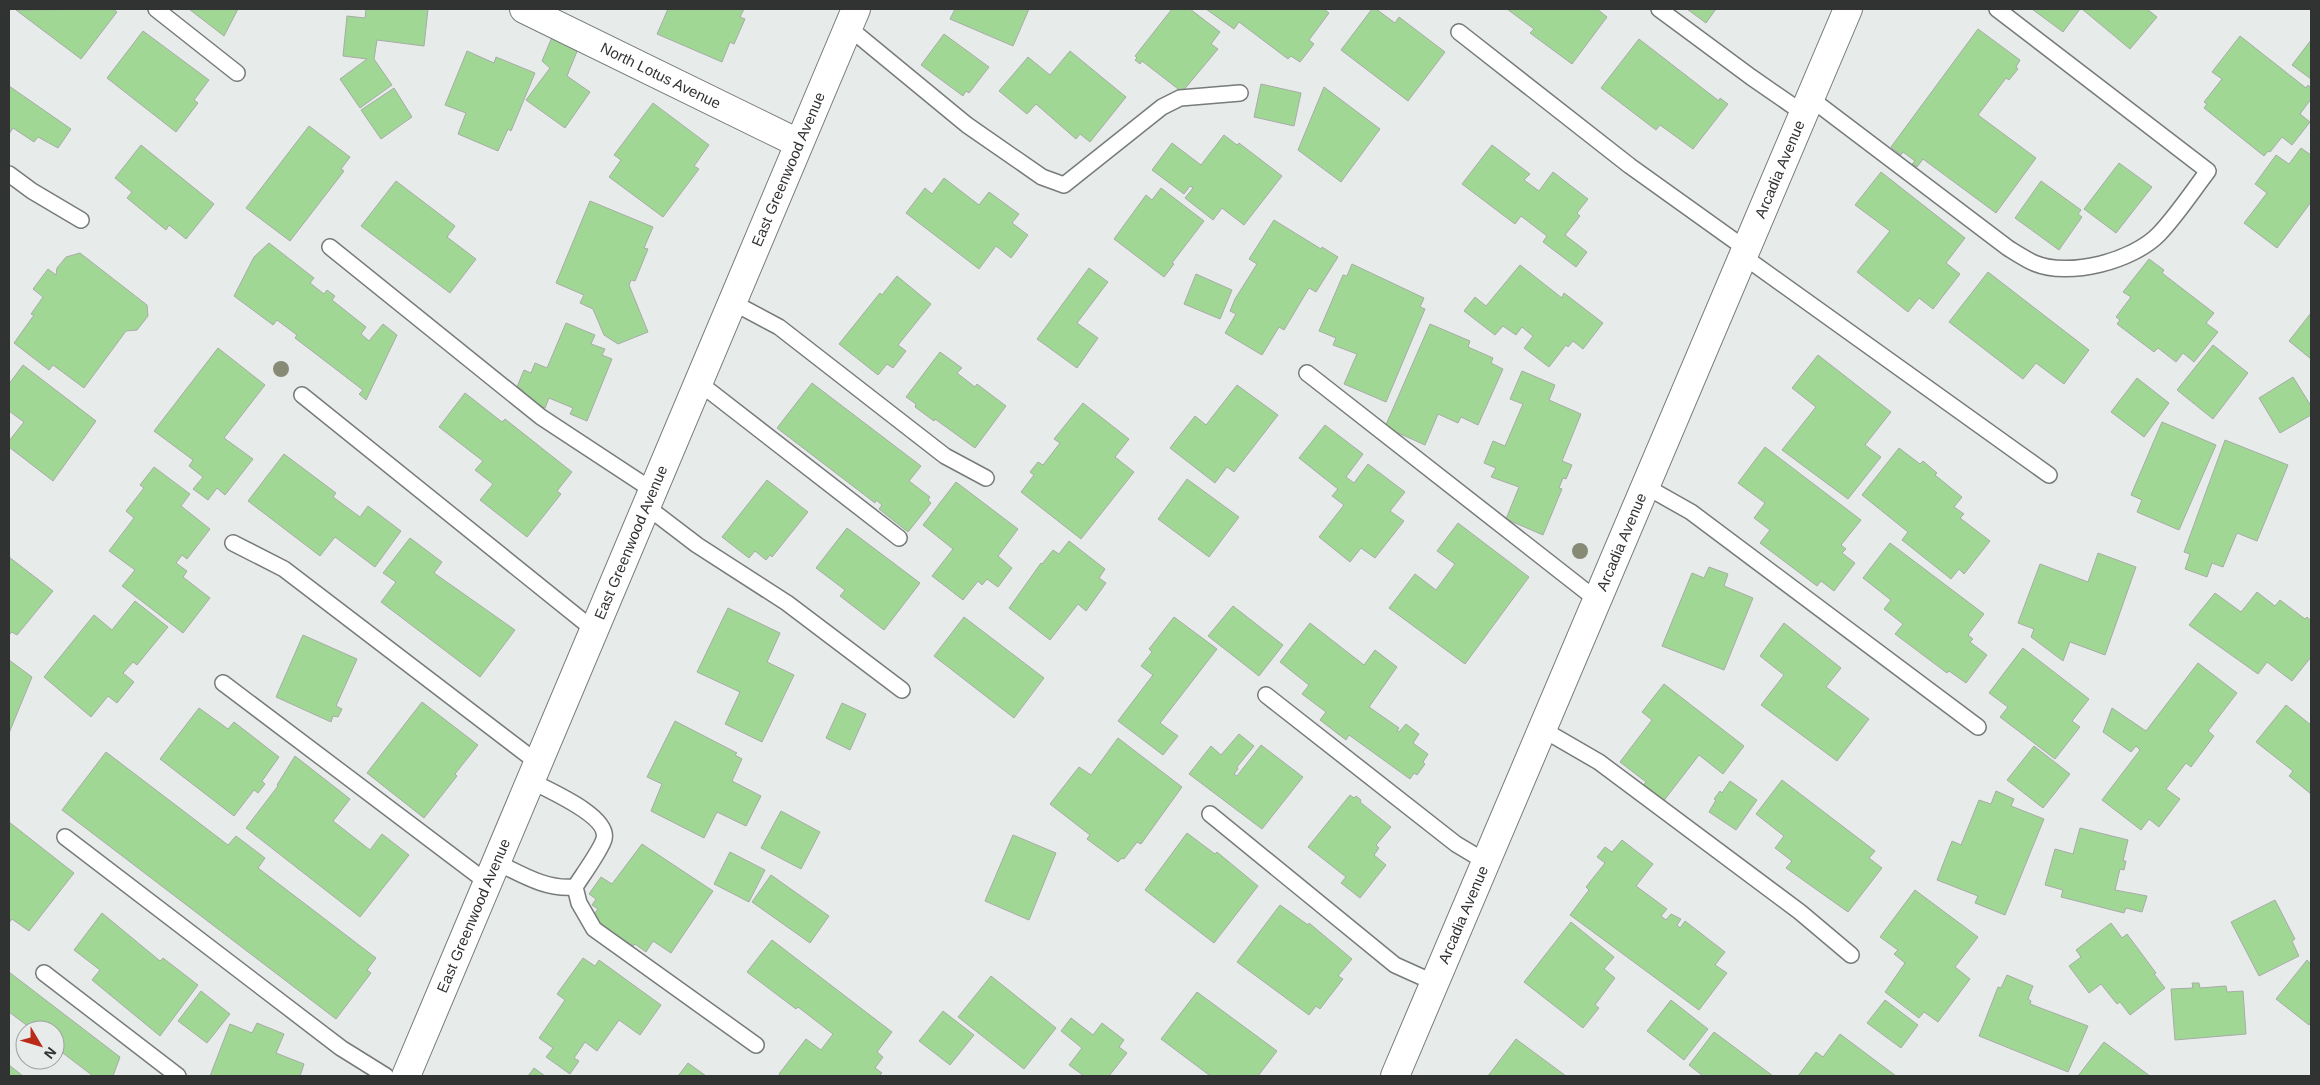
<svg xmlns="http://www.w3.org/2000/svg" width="2320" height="1085" font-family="Arial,sans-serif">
	<rect width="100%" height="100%" fill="#e7ecea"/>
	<path fill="#a0d794" stroke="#a8aba8" d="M113,9L117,12L81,59L16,10Z
		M189,9H238L224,36Z
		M366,9H428L424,46L377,40L374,59L392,85L360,108L340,79L367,59L343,56L347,16L365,18Z
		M668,9H744L740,17L745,19L734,44L730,42L722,62L657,34Z
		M955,9H1029L1013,46L950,19Z
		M1172,9H1190L1220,32L1211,44L1218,49L1182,92L1142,61L1140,64L1135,60L1137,58L1135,56Z
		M1206,9H1326L1325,10L1329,13L1309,40L1314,44L1300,62L1291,56L1288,59L1239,22L1234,29Z
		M1372,9H1376L1395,23L1399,17L1445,52L1408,101L1341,50Z
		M1507,9H1597L1607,17L1572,64L1530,33L1534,29Z
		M1687,9H1716L1706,23Z
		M2032,9H2080L2063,32Z
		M2082,9H2147L2157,17L2130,49Z
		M1978,29L2020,60L2016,67L2018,69L2009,80L2006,78L1978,115L2036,158L1996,213L1923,159L1917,167L1912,164L1915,161L1903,152L1901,155L1891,147Z
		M555,30L580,44L567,76L590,92L565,128L526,100L550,68L542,61Z
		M143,31L209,80L194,100L198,103L176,132L107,78Z
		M944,34L989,67L969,93L966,91L963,96L921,65Z
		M2240,36L2306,88L2308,85L2311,88V99L2300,114L2310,122L2292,145L2282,137L2270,152L2268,151L2264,156L2204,108L2207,104L2204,102L2222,79L2212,72Z
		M1639,39L1719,101L1720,98L1728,104L1693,149L1660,125L1656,130L1601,88Z
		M2311,40V79L2292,65Z
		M467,51L494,63L496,57L535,73L511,131L508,129L498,151L458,134L466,113L445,105Z
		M1070,51L1126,97L1090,142L1080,134L1076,139L1036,104L1027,114L999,91L1028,57L1050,75Z
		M1261,84L1301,93L1294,126L1254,117Z
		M9,86L71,129L58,148L38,137L34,142L13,128L9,134Z
		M1324,87L1380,129L1341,182L1298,150Z
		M394,88L412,117L381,139L361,110Z
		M653,103L709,145L694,166L699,169L663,217L609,177L621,160L614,155Z
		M309,126L350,157L341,169L344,171L290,241L246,208Z
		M1224,135L1237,145L1239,143L1282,176L1244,225L1222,208L1213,220L1185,198L1193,188L1190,186L1184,194L1152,170L1172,143L1201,165Z
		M141,145L214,204L186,239L169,225L166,230L127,198L132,192L115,178Z
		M1492,145L1530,174L1524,180L1539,191L1553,172L1588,199L1577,213L1580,216L1565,235L1587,252L1576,267L1543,242L1547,236L1521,216L1515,224L1462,184Z
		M2301,148L2311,155V202L2277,248L2244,223L2267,193L2255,184L2276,155L2289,164Z
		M2119,163L2152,187L2116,233L2084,209Z
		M1881,172L1965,238L1946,263L1960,274L1933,309L1919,298L1908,312L1857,272L1890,231L1855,205Z
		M944,178L979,205L989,192L1019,214L1012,223L1028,235L1011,258L996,246L979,269L906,213L925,188L932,194Z
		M396,181L455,226L447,237L476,259L450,293L361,226Z
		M2041,181L2081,210L2078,214L2082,217L2059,250L2015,218Z
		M1161,188L1204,221L1172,263L1174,264L1164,277L1114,239L1146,195L1152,200Z
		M590,201L653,227L644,248L648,249L635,281L631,280L629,285L648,332L618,344L604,335L593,309L580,303L584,295L556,283Z
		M1274,220L1321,249L1322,247L1338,257L1316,292L1309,288L1284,330L1279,327L1262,355L1225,333L1236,314L1230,311L1235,299L1257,264L1249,259Z
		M269,243L314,278L310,283L324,294L327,290L335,296L332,300L366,327L361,334L369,341L383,324L397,335L366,400L359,394L363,390L295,338L297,335L277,320L273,325L234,296L254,257Z
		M80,253L147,305L148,316L137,330L126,331L84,388L53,365L49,370L14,343L34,315L31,314L43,297L33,289L48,269L56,275L57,268L66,257Z
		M2149,259L2164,270L2162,273L2214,313L2206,323L2218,332L2194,362L2183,353L2176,362L2158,348L2154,352L2117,324L2120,320L2116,317L2131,297L2123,292Z
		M1352,264L1424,298L1420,307L1425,309L1386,402L1344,384L1357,354L1333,345L1336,338L1319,331L1343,275L1347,276Z
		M1520,265L1562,298L1564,293L1603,323L1583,349L1573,341L1568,347L1566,345L1549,367L1524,348L1533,336L1522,327L1516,335L1503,326L1495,335L1464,311L1475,297L1486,306Z
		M1089,268L1108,282L1077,323L1098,338L1077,368L1037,339Z
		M1988,272L2089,350L2064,384L2036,363L2023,379L1949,322Z
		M1196,274L1232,290L1220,319L1184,304Z
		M897,276L931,304L898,345L906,351L893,368L887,364L878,375L839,344L880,293L882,295Z
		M2311,313V359L2289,341Z
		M566,323L595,335L591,344L605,349L602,355L612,359L587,421L570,414L573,408L549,398L545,408L525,399L521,395L523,390L517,387L524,370L531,373L535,363L547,368Z
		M1430,324L1470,341L1468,347L1493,358L1491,363L1503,369L1478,425L1461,417L1458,423L1438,414L1425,445L1385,427Z
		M2213,345L2248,373L2213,419L2177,390Z
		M218,348L265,385L224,438L253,459L225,495L217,488L208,500L193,489L203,477L189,466L193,460L154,431Z
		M940,352L962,368L957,373L975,387L977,384L1006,406L975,448L935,419L934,421L915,407L916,404L906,397Z
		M1818,355L1891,412L1865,445L1881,457L1848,499L1782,450L1816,407L1792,388Z
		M23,365L96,421L53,481L9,447V441L24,422L9,411V384Z
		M1522,371L1555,385L1549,400L1581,414L1562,461L1572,465L1566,479L1563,478L1559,488L1562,489L1543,535L1506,519L1519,487L1491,477L1496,468L1484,463L1493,441L1505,446L1523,404L1510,399Z
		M2293,377L2311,406V415L2280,433L2259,398Z
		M2137,378L2169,403L2144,437L2111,412Z
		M812,383L921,466L909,481L930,497L928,500L931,503L908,532L879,509L882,505L876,500L875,503L777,428Z
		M1237,385L1278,415L1234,472L1227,467L1215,483L1170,448L1195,416L1206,425Z
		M465,393L502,422L505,419L572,472L557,491L561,494L527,537L480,500L493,484L475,470L483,461L439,427Z
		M1083,403L1129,439L1115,457L1134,472L1081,539L1021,492L1034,475L1030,472L1038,462L1043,465L1060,443L1054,439Z
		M2162,422L2216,445L2179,530L2137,512L2142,500L2131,495Z
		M1325,425L1363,454L1346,477L1354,483L1368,464L1405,492L1390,511L1404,521L1375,558L1361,548L1350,562L1319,537L1344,505L1332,496L1338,489L1299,458Z
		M2225,440L2288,465L2257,541L2237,533L2223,567L2212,563L2207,577L2185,569L2190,554L2184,552Z
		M1765,447L1861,520L1841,545L1846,549L1842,553L1855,563L1834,591L1821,581L1817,586L1760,543L1770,530L1754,518L1765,503L1738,483Z
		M1899,448L1920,464L1923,461L1937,473L1935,475L1962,497L1954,507L1964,514L1960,518L1990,541L1964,574L1959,569L1951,579L1902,540L1908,532L1862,495Z
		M284,454L336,493L333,497L360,517L368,506L401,531L375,567L335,537L320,556L248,501Z
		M154,467L190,494L181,506L210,529L187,559L182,555L176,563L187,571L183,577L210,598L183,633L122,586L135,570L109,551L134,518L126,511L144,488L140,485Z
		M1187,479L1239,517L1209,557L1158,519Z
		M767,480L808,512L772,557L770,555L766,560L755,551L749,558L722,537Z
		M956,482L1018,529L998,556L1012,568L998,587L987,579L982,585L978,581L963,600L932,576L953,549L923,525Z
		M1458,523L1529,577L1465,664L1389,608L1415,574L1436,590L1455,564L1437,551Z
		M847,528L920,583L884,630L840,596L845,590L816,568Z
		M410,538L442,562L434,573L515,630L480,677L381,602L396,582L383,573Z
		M1069,541L1105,569L1099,578L1106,583L1086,611L1078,604L1050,640L1009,608L1041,563L1042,564L1053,550L1059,554Z
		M1890,543L1984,614L1968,635L1973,639L1970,642L1987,655L1966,683L1949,671L1947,673L1895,634L1903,624L1884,609L1891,600L1863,578Z
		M2098,553L2136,567L2105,655L2070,642L2063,661L2031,637L2034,629L2018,623L2040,564L2088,582Z
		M9,557L53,591L17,635L12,632L9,635Z
		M1709,567L1728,574L1724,586L1753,598L1724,670L1662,646L1692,573L1704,578Z
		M2257,592L2275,606L2280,600L2305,619L2307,617L2311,621V657L2292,681L2267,662L2258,674L2189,625L2215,593L2241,612Z
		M135,601L168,627L137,665L133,662L123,673L134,682L117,703L108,696L91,717L44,677L94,615L112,630Z
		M1233,606L1283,645L1259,676L1208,636Z
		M728,608L780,633L767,662L794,675L762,742L725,724L740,692L697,672Z
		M964,617L1044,678L1014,718L934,656Z
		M1174,617L1217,649L1160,723L1178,736L1163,755L1118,721L1153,675L1141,666L1152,652L1149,649Z
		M1310,623L1364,665L1375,650L1397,667L1369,707L1399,728L1397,731L1399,732L1406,724L1419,734L1413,743L1428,754L1423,762L1425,764L1417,775L1414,773L1410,779L1349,735L1346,740L1320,720L1326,712L1302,694L1309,685L1280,662Z
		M1784,623L1841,668L1826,687L1869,719L1837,761L1761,705L1784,675L1760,656Z
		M303,635L357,659L336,706L342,709L338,717L333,716L331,722L276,697Z
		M2023,648L2089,699L2072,721L2080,727L2055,759L2000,717L2008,707L1989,693Z
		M9,660L32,677L9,733Z
		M2198,663L2237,693L2208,731L2214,736L2191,767L2186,763L2166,789L2180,799L2159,827L2149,819L2141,830L2102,800L2140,750L2136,746L2131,752L2103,732L2112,708L2146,731Z
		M1664,684L1744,746L1723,774L1699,755L1662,803L1642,787L1646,782L1620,762L1652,720L1642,712Z
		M422,702L478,745L455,774L457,776L424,818L367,773Z
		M842,703L866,714L850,750L826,738Z
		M2286,705L2311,725V794L2289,776L2293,771L2256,742Z
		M199,708L228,729L234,722L279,757L262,781L265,784L258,793L254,790L234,816L160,759Z
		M675,721L737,753L735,755L742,759L732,781L761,796L746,826L717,812L704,838L651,811L662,784L647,777Z
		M1239,734L1254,746L1237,767L1238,769L1234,774L1237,776L1261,745L1303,777L1262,829L1189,774L1211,746L1221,755Z
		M1118,738L1182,787L1141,844L1137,842L1124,859L1122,858L1118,862L1087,839L1090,835L1050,804L1079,767L1091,775Z
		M2034,746L2070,774L2043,808L2007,780Z
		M106,752L228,845L236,836L265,858L258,868L376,958L367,970L371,973L336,1019L62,810Z
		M295,756L350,799L333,821L370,850L382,834L409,855L360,917L246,828L278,786L277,785Z
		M1782,780L1875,851L1869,858L1882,868L1848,912L1786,868L1792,861L1775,848L1784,836L1756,814Z
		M1730,781L1757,800L1736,830L1709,812L1716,800L1714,799L1720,791L1722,793Z
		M1996,791L2014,799L2011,806L2044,819L2005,915L1975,903L1978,896L1937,880L1952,841L1961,845L1979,800L1991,804Z
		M1350,795L1354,798L1356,796L1361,800L1360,802L1391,827L1376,845L1379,848L1374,855L1386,865L1360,898L1341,883L1346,877L1308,847Z
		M781,811L820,832L801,869L761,848Z
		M9,822L74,873L29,931L12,919L9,923Z
		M2080,828L2128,840L2123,861H2126L2124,870L2120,869L2115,890L2147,896L2142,912L2126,908L2124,913L2061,897L2063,890L2045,885L2055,849L2073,854Z
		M1187,833L1215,854L1217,852L1258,886L1214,943L1145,890Z
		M1013,835L1056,853L1029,920L985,901Z
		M1622,840L1653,864L1636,886L1667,909L1661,916L1666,920L1671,914L1681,919L1677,925L1680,928L1685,921L1725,952L1715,965L1727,973L1699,1010L1570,915L1589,890L1586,887L1605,863L1597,857L1605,847L1612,852Z
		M642,844L713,891L671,953L653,941L646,952L635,944L633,946L591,918L598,909L592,905L596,899L589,894L601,877L612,884Z
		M730,852L765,870L749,902L714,884Z
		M771,875L829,916L810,943L752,902Z
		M1915,890L1978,937L1955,967L1970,979L1938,1022L1924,1012L1919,1018L1885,992L1905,963L1894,954L1898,950L1880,937Z
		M2275,900L2295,939L2292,941L2299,956L2259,976L2231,922Z
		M1280,905L1308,925L1309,923L1352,959L1338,976L1343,979L1320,1009L1316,1006L1309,1015L1237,962Z
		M102,913L160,961L163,958L198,985L160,1036L92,980L100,970L74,950Z
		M1571,922L1614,957L1604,969L1615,978L1595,1005L1599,1008L1583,1028L1524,982Z
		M2111,923L2122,938L2127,934L2156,973L2154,974L2165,988L2130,1015L2120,1002L2117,1004L2101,984L2089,993L2069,966L2081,957L2076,950Z
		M772,940L892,1032L877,1052L883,1057L875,1068L882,1073L879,1076H781L779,1074L806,1039L821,1050L833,1034L798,1007L796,1009L747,972Z
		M583,958L595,966L599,960L661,1005L640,1035L619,1020L597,1051L585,1042L574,1058L579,1061L570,1074L546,1057L553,1048L539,1038L565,1000L557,994Z
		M2307,960L2311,964V1022L2309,1025L2276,999Z
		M9,972L120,1057L113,1076H93L55,1047V1030H33L9,1012Z
		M2007,975L2033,986L2028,999L2031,1001L2030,1004L2088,1026L2068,1072L1979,1036L1998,987L2001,988Z
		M991,976L1056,1028L1024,1069L958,1017Z
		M2192,983H2199L2200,988L2226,986L2227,992L2243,991L2246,1034L2175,1040L2171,989L2193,988Z
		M201,991L230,1014L207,1043L178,1021Z
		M1197,992L1277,1051L1258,1076H1207L1209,1075L1161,1039Z
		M1671,1000L1708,1029L1684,1060L1647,1031Z
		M1885,1000L1918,1025L1901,1048L1867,1023Z
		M943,1011L974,1035L950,1065L919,1041Z
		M1071,1018L1093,1035L1102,1023L1124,1040L1119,1047L1127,1053L1109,1076H1084L1069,1065L1082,1048L1061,1031Z
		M257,1023L284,1034L276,1053L304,1064L300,1076H210L230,1024L252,1033Z
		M1714,1032L1773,1076H1703L1689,1065Z
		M1840,1034L1896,1076H1798L1816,1052L1823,1057Z
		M1516,1039L1566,1076H1488Z
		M2104,1042L2150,1076H2078Z
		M688,1063L706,1076H678Z
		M9,1065L23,1076H9Z
		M534,1068L545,1076H528Z"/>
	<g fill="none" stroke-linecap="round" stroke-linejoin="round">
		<g stroke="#777b7a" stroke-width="18">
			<path id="service" d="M156,9L237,73
				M1659,9L1751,77L1803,113
				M848,27L967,125L1042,177L1064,185L1162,107L1180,98L1240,93
				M1459,32L1630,166L1746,249
				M1810,98L2008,248C2016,253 2025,259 2034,263C2069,278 2133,261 2159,234C2177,215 2192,192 2208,171L1997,9
				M9,174L32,191L81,220
				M330,247L541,417L652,490
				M1743,256L2049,475
				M732,302L779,327L945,456L986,478
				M1307,373L1597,600
				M698,382L899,538
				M302,395L594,630
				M1645,486L1691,512L1978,727
				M646,506L697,545L787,603L902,690
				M233,543L284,569L538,763
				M223,683L488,883
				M1266,695L1456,844L1486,862
				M1542,729L1599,762L1800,912L1851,955
				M531,781C548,790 610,816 604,839C601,850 582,876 575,887L579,903L594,929L756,1045
				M1210,814L1395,965L1435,983
				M65,837L341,1048L386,1076
				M496,862C521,874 546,890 575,887
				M44,973L178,1076"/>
		</g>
		<g stroke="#777b7a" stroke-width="30">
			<g id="minor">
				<path id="s1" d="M524,9L798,143"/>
				<path id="s2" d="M406,1076L856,9"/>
				<path id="s3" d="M1395,1076L1848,9"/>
			</g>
		</g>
		<use href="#service" stroke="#fff" stroke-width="15"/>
		<use href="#minor" stroke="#fff" stroke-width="28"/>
	</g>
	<g fill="#878b76">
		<circle cx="281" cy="369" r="8"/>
		<circle cx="1580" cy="551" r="8"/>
	</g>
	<g text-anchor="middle" stroke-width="4" stroke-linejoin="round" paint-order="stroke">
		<g font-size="15" fill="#313232" stroke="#e7ecea">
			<text dy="5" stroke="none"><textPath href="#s1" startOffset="152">North Lotus Avenue</textPath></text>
			<text dy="5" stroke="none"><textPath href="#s2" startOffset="984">East Greenwood Avenue</textPath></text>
			<text dy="5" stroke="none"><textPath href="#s3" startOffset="985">Arcadia Avenue</textPath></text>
			<text dy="5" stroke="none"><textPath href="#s2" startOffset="579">East Greenwood Avenue</textPath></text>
			<text dy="5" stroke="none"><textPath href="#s3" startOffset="580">Arcadia Avenue</textPath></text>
			<text dy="5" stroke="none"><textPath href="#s3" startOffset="175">Arcadia Avenue</textPath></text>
			<text dy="5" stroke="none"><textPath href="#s2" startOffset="174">East Greenwood Avenue</textPath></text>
		</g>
	</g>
	<rect width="2320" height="1085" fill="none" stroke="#313232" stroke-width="20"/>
	<g transform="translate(40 1045) rotate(128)"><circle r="24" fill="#e7ecea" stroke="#9ea2a0"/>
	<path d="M0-4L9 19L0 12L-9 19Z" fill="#b82b19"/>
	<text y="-8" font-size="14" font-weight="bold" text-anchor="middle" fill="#313232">N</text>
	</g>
</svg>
